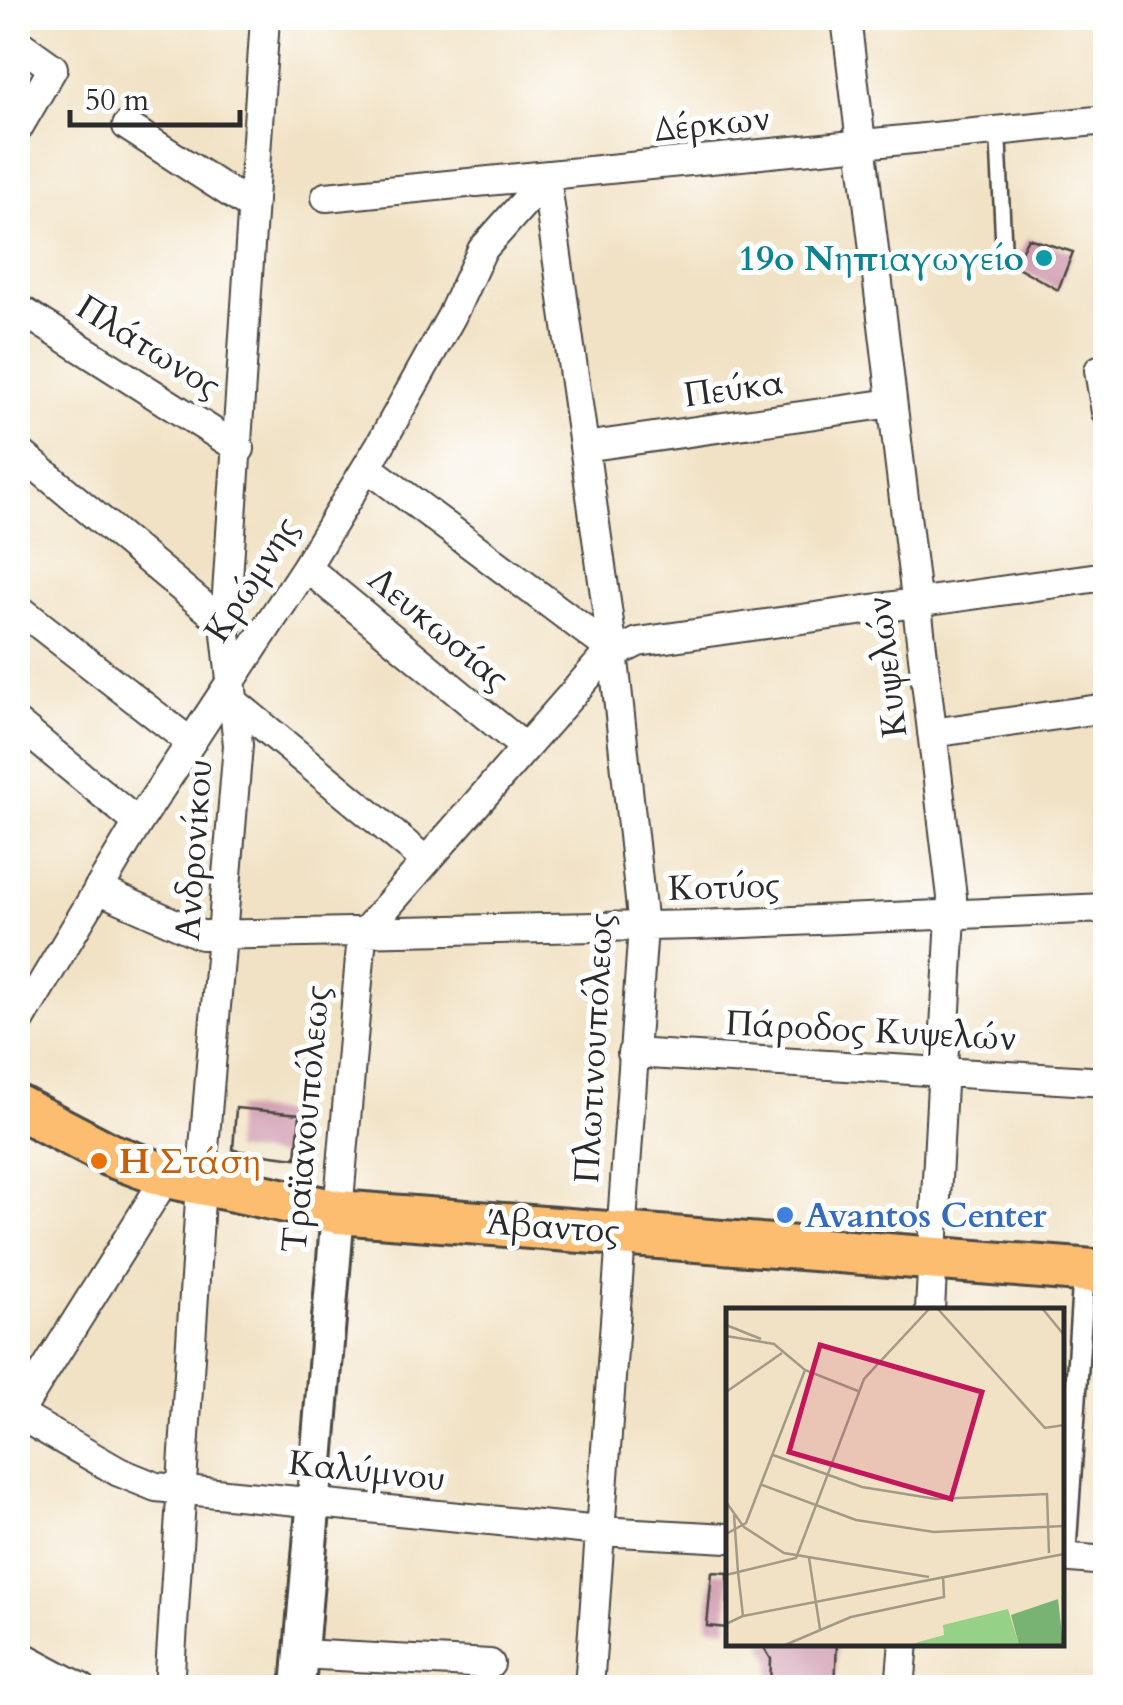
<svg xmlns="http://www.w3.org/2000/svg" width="1123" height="1705" font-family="Cardo,serif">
	<rect width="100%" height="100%" fill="#fff"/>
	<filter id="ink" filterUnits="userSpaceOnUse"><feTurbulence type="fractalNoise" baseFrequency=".01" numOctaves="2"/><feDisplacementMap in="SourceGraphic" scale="20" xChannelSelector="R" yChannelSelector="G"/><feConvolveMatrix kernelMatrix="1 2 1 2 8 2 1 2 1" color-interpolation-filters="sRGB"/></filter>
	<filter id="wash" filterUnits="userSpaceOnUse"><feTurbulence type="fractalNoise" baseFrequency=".0048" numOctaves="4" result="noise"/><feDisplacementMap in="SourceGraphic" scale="40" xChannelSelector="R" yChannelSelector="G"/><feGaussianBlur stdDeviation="2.25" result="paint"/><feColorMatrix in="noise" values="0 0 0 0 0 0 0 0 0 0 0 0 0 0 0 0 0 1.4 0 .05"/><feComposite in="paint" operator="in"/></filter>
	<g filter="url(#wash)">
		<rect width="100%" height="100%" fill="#f1e2c5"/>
		<g id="blocks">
			<path fill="#ce98ac" d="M1028,238L1073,252L1058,290L1014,265Z
				M236,1108L300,1114L296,1158L233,1150Z
				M712,1572L728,1573V1628L707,1626Z
				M761,1642H837L835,1688H770L771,1659Z"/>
		</g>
	</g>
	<g filter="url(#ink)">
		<use href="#blocks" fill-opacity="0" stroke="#494642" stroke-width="2.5"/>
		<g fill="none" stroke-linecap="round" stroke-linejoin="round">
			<g stroke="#494642" stroke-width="19">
				<path id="service" d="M998,131L1004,256"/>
			</g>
			<g stroke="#494642" stroke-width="25">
				<path id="pedestrian" d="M1065,1557L1084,1270"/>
			</g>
			<g stroke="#494642" stroke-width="32">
				<path id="minor" d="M846,18L952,897L930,1310
					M18,43L53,68L18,128
					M127,126L252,207
					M546,178L613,651L643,927L589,1688
					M326,197L1106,120
					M18,308L240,449
					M1099,370L1106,412
					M584,447L892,403
					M18,451L225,624
					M367,467L613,651
					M306,567L524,747
					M18,608L190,742
					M234,702L425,860
					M18,724L138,823
					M932,733L1106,708
					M98,889L201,935L697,925L1106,908
					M18,1024L138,823L306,567L380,445L451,317L482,250L546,178
					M632,1053L1106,1082
					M338,1212L362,935L602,660L638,642L1106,576
					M18,1414L119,1472L156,1487L600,1531L728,1538
					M18,1414L167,1176
					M1060,1557L1106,1561
					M18,1654L82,1688
					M300,1654L490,1664
					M169,1688L201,1184L238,745L225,624L265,18
					M900,1688L904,1642"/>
			</g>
			<g stroke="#494642" stroke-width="38">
				<path id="tertiary" d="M298,1688L338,1212"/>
			</g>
			<g stroke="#494642" stroke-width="48">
				<path id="primary" d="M18,1107L110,1155L167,1176L338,1212L1106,1272"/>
			</g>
			<use href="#service" stroke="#fff" stroke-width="14"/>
			<use href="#pedestrian" stroke="#fff" stroke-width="20"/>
			<use href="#minor" stroke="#fff" stroke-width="28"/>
			<use href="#tertiary" stroke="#fff" stroke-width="32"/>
			<use href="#primary" stroke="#fcbd6f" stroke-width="42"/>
		</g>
	</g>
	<circle fill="#0f9aa8" stroke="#fff" stroke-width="4" cx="1044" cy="258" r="10"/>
	<circle fill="#e8710a" stroke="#fff" stroke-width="4" cx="99" cy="1161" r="10"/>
	<circle fill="#3f7fe0" stroke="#fff" stroke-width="4" cx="785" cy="1215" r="10"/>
	<g text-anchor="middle" stroke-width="10" stroke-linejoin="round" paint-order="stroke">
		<g font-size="35" fill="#2b2b2b" stroke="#fff">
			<text transform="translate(712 123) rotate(-6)" y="12">Δέρκων</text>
			<text transform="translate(149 346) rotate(32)" y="12">Πλάτωνος</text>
			<text transform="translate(733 388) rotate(-8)" y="12">Πεύκα</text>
			<text transform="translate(251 579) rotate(-57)" y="12">Κρώμνης</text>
			<text transform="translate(439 628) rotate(40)" y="12">Λευκωσίας</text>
			<text transform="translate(886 667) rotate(-97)" y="12">Κυψελών</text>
			<text transform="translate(193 850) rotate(-86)" y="12">Ανδρονίκου</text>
			<text transform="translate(724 886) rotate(-2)" y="12">Κοτύος</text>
			<text transform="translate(871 1030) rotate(3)" y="12">Πάροδος Κυψελών</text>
			<text transform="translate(593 1048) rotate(-87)" y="12">Πλωτινουπόλεως</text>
			<text transform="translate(305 1119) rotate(-85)" y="12">Τραϊανουπόλεως</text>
			<text transform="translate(553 1226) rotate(4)" y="12">Άβαντος</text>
			<text transform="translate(367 1470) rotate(6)" y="12">Καλύμνου</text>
		</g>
		<g font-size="35" font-weight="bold" fill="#0d838f" stroke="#fff" text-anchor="end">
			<text x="1024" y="270">19ο Νηπιαγωγείο</text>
		</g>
		<g font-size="35" font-weight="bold" fill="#c56008" stroke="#fff" text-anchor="start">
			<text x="119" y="1173">Η Στάση</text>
		</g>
		<g font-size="35" font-weight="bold" fill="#366cbe" stroke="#fff" text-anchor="start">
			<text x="805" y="1227">Avantos Center</text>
		</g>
	</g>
	<g transform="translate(726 1308)">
		<rect width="338" height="338" fill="#f1e2c5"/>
		<path d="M282,301L293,337H182L218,327L217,317Z" fill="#95d186"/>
		<path d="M332,291L337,336L293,337L285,307Z" fill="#78b373"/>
		<path fill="none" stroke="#a29987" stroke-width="2.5" d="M211,0L319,120L338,117M316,0L338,27M0,17L35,31M0,28L48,36L79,62L132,83M0,84L56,45M47,147L136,179L210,191L321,186L323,245M36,177L130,212L208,224L338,218M0,194L18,219L58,245L203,269M0,226L20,215L79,62M83,250L94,321M0,267L12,264L8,207M17,308L338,246M0,316L17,308L12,264L70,250L138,71L204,0M59,337L125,309L218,289L217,268"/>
		<path fill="#c2185b" fill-opacity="0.15" stroke="#c2185b" stroke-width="5" d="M94,37L256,84L225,191L63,144Z"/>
		<rect width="338" height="338" fill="none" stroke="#2b2b2b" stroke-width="5"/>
	</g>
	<rect width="1123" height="1705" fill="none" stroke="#fff" stroke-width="60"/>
	<path d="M70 110v15h170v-15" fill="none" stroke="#2b2b2b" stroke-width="5"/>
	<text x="85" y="110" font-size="30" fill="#2b2b2b" stroke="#ffffff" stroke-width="8" paint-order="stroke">50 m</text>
</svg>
